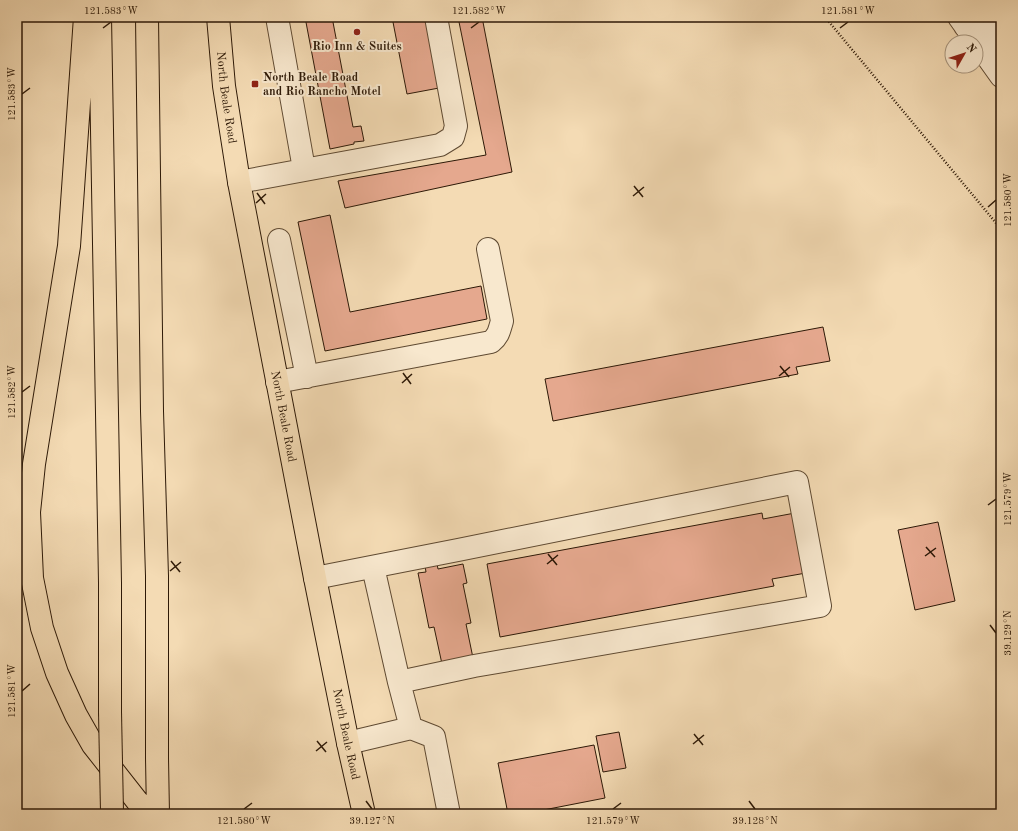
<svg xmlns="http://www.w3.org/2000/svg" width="1018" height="831" font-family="'Old Standard TT',serif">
	<rect width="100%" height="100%" fill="#f4dbb4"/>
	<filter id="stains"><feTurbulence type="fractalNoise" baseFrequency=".005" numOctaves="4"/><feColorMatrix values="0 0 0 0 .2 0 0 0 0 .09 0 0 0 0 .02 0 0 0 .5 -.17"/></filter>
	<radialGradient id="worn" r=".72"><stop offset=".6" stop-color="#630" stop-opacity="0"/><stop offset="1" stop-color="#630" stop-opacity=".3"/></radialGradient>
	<path fill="#e5a88e" stroke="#2d1907" d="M305,17H332L353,127L361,126L364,141L354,142V144L330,149Z
		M392,17H425L439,88L407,94Z
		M458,17H482L512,172L345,208L338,181L486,155Z
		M330,215L350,312L481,286L487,319L325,351L298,222Z
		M823,327L830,361L796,367L798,374L553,421L545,379Z
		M762,513L763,519L795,513L806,573L772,579L774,586L500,637L487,564Z
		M938,522L955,601L915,610L898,530Z
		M437,564L438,569L463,564L467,583L463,584L471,623L466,624L473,658L442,664L434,627L429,628L418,573L426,572L425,566Z
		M619,732L626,768L603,772L596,736Z
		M594,745L605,798L523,814H508L498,763Z"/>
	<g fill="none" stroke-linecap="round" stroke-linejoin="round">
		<g stroke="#5f4a32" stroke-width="24">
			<path id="minor" d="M277,17L304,169
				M959,17L1001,76
				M993,17L1001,20
				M965,26L1001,42
				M239,182L440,145L453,137L456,126L436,17
				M279,240L307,377
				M277,382L491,342C499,335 499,331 502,321L488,249
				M373,567L399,682
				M315,578L458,550L797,482L820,606L474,666L399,682L411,728L348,743
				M411,728L434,737L449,814"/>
		</g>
		<g stroke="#2d1907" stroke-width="24">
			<g id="major">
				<path id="s1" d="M218,17L224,86L239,182L315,578L348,743L364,814"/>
			</g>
		</g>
		<g stroke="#2d1907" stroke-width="24">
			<path id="highway" d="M85,17L69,246L34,464L29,512L32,578L42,628L57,673L76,715L93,745L137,801L150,814
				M100,17L110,583V712
				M147,17L152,411L157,576V758L158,814"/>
		</g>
		<path stroke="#2d1907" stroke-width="2.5" stroke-dasharray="1 2" stroke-linecap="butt" d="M825,17L1001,229"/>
		<use href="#minor" stroke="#f8e8ce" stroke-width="22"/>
		<use href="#major" stroke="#f4dbb4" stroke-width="22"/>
		<use href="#highway" stroke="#f4dbb4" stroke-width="22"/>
		<g stroke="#2d1907" stroke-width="24" stroke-linecap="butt">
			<path id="highway-bridge" d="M110,712L112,812"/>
		</g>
		<use href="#highway-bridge" stroke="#f4dbb4" stroke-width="22"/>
	</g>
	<path fill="none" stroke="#2d1907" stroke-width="1.5" d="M103,28L111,22M471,28L479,22M840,28L848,22M22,94L30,88M634,186L643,197M257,193L265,204M633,196L644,187M256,203L266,194M988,207L996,200M780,366L789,377M403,373L411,384M779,376L790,367M402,383L412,374M22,392L30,386M988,505L996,499M926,547L935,557M548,554L557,565M925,556L936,548M171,561L180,572M547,564L558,555M170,571L181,562M990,625L996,633M22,691L30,684M694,734L703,745M317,741L326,752M693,744L704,735M316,751L327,742M366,801L372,809M749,801L755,809M244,809L252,803M613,809L621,803"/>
	<g fill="#8f2418" stroke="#f8e8ce" stroke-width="1.5">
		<circle cx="357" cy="32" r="4"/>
		<rect x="251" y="80" width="8" height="8" rx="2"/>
	</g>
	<g text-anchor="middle" stroke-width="4" stroke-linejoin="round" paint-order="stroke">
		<g font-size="12" font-weight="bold" fill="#2d1907" stroke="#f8e8ce">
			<text x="357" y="50">Rio Inn &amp; Suites</text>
			<text x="263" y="81" text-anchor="start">North Beale Road<tspan x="263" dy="14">and Rio Rancho Motel</tspan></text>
		</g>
		<g font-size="12" fill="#2d1907" stroke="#f8e8ce">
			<text dy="4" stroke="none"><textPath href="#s1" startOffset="81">North Beale Road</textPath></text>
			<text dy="4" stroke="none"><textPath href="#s1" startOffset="405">North Beale Road</textPath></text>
			<text dy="4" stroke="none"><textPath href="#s1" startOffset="729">North Beale Road</textPath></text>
		</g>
	</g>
	<rect width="1018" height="831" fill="none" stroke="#f4dbb4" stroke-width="44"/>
	<g transform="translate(964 54) rotate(51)"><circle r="19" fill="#f8e8ce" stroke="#a7957e"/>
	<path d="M0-3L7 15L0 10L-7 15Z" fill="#8f2418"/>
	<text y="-6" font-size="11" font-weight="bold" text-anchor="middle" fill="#2d1907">N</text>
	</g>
	<rect x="22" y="22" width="974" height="787" fill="none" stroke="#2d1907" stroke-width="1.5"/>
	<g font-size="10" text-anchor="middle" fill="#2d1907">
		<text x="111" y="14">121.583°W</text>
		<text x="479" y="14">121.582°W</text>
		<text x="848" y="14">121.581°W</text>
		<text transform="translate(11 94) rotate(-90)" y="4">121.583°W</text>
		<text transform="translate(1007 200) rotate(-90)" y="4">121.580°W</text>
		<text transform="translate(11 392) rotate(-90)" y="4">121.582°W</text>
		<text transform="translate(1007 499) rotate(-90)" y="4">121.579°W</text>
		<text transform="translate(1007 633) rotate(-90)" y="4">39.129°N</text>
		<text transform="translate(11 691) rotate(-90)" y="4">121.581°W</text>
		<text x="244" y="824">121.580°W</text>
		<text x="372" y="824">39.127°N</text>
		<text x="613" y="824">121.579°W</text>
		<text x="755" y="824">39.128°N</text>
	</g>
	<rect width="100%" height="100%" filter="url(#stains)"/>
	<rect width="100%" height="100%" fill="url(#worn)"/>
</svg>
